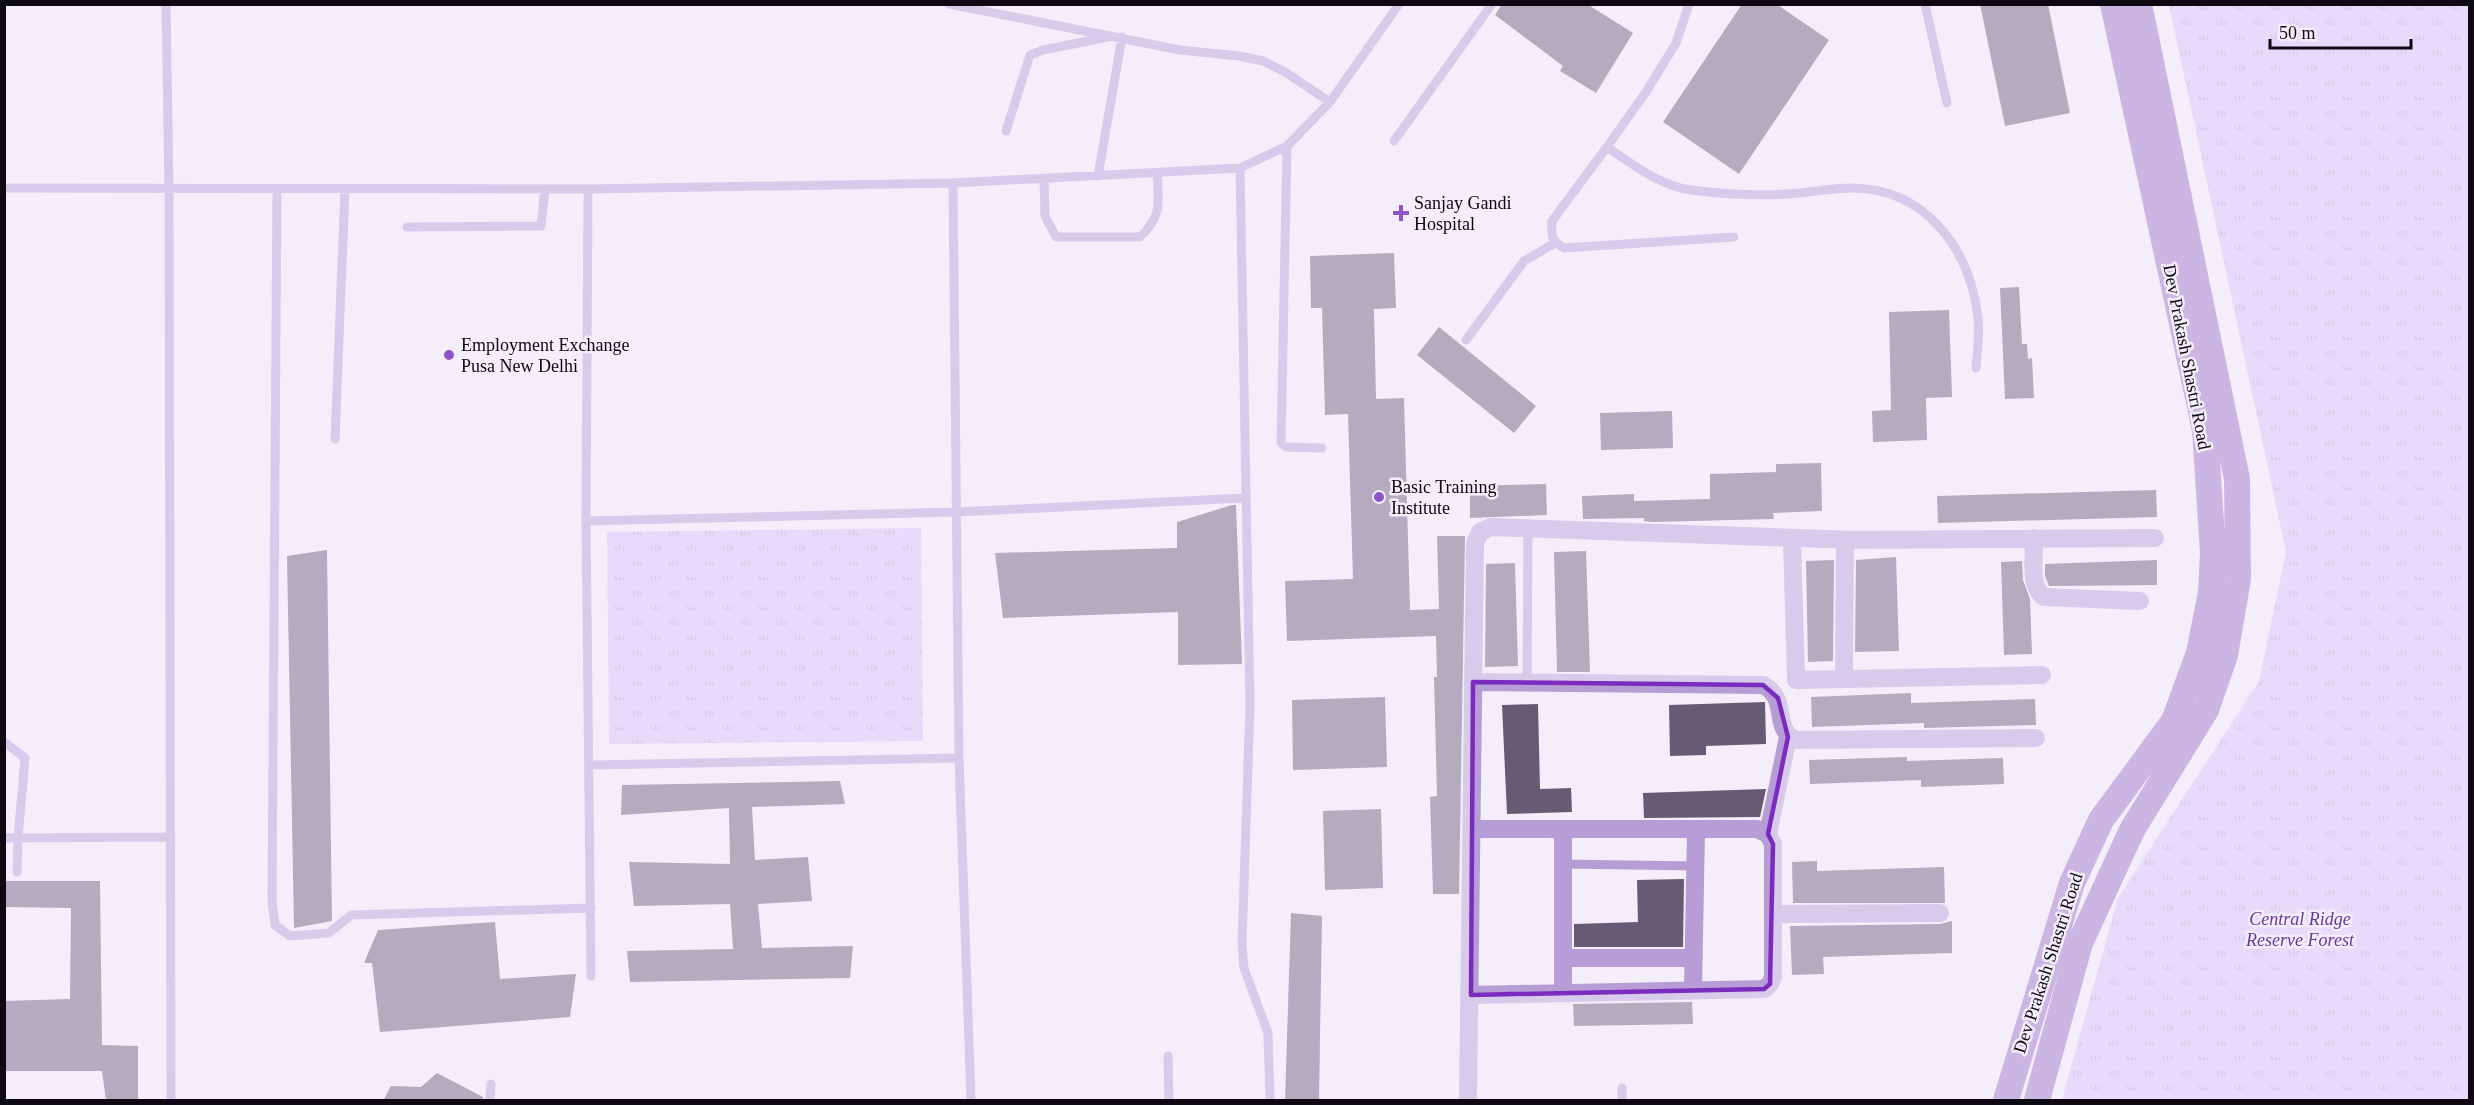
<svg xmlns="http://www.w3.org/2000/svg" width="2474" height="1105" font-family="Georgia,serif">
	<defs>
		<pattern id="park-tufts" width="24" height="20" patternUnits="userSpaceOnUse" patternTransform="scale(1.5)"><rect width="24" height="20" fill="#d8c0f9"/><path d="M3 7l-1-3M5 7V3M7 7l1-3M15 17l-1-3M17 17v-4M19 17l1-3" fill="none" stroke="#b8a4d5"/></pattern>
	</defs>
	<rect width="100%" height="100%" fill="#f4eefb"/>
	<path fill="url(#park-tufts)" d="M2169,5H2469V1100H2062L2118,898L2259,681L2286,552Z
		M921,528L923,741L609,744L607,532Z"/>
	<path fill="#665a75" d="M1502,4H1587L1633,33L1596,93L1560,71L1563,66L1495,15Z
		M1742,4H1776L1829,40L1739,174L1663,122Z
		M1980,4H2048L2070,113L2005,126Z
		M1394,253L1396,308L1374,309L1376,399L1404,398L1410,610L1439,609L1437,536H1465L1459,894H1433L1430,797L1437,796L1434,677H1437L1436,636L1287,641L1285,581L1353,579L1348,414L1325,415L1322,308H1311L1310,256Z
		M2019,287L2022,344H2027L2028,359L2032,358L2034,398L2005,399L2000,288Z
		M1949,310L1952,397L1926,398L1927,440L1873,442L1872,411L1891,410L1889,312Z
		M1439,327L1536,406L1514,433L1417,355Z
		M1672,411L1673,448L1601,450L1600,413Z
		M1821,463L1822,511L1773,513L1774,519L1652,522L1644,521V518L1583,519L1582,496L1634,494V501L1710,499V474L1776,472V464Z
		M1546,484L1547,515L1470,518V486Z
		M2156,490L2157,517L1938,523L1937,496Z
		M1232,505H1236L1242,664L1178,665V612L1003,618L995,553L1177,548V522Z
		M327,550L332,921L294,928L287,556Z
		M1586,551L1590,672H1557L1554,552Z
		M1896,557L1899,651L1855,652L1856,560Z
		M1834,560L1833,661L1808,662L1806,561Z
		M2157,560V585L2049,586L2045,576V564Z
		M2022,561L2023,580L2030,599L2032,654L2004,655L2001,562Z
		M1515,563L1518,666L1485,667L1486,564Z
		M1911,693V703L2035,699L2036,725L1924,728V723L1812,727L1811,697Z
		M1385,697L1387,767L1293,770L1292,700Z
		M1765,702L1766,744L1706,746V755L1670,756L1669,705Z
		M1538,704L1540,789L1571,788L1572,812L1507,814L1502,705Z
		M1907,757V761L2003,758L2004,784L1921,787V780L1810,784L1809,760Z
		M840,781L845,804L752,807L755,860L808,857L812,901L758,904L762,948L853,946L850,978L630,982L627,951L733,949L730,904L634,906L629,862L730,864L729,808L621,815L622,785Z
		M1766,789L1760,817L1644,818L1643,793Z
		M1381,809L1383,888L1325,890L1323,811Z
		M1817,861V871L1944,867L1945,903H1793L1792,862Z
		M1684,879L1683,947H1574V924L1638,922L1637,880Z
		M4,881H100L102,1045L138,1046V1101H106L102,1071H4V1001L70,999L71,908L4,907Z
		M1291,913L1322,916L1319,1101H1285Z
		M1952,921V953L1823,957L1824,974L1792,975L1790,926L1940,924Z
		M495,922L500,979L576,974L570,1017L380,1032L372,963H364L378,930Z
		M1692,1002L1693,1024L1574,1026L1573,1004Z
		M437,1073L483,1097V1101H383L391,1086L421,1087Z"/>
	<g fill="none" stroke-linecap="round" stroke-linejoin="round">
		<path stroke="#b69dd5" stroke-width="9" d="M166,4L169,189L171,1100
			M949,4L1180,50L1239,56L1263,61L1285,72L1330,102
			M1689,4L1676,43L1646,92L1607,147C1632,164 1660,186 1691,190C1722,194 1757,196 1787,194C1809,193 1830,188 1851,188C1926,188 1970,249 1978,318C1980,334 1977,352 1976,368
			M1925,4L1947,103
			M1006,131L1030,55L1043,50L1108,37
			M1394,141L1492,4
			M1287,146L1281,443L1286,447L1322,448
			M1607,147L1552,221C1551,235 1551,241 1564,248L1734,237
			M1240,168L1250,706L1242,944L1244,968L1268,1033L1270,1100
			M1098,176L1122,37
			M1044,178L1045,216L1056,237H1140C1162,217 1159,202 1157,174
			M953,183L959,758L971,1100
			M4,188L588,189L953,183L1240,168L1287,146L1330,102L1399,4
			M277,189L272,900L275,925L290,936L329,933L351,915L591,908
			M588,189L586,521L591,976
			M407,227L541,226L545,189
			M1466,340L1524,261L1555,243
			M335,439L345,189
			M586,521L957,512L1245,498
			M1527,682L1528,529
			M4,742L25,758L18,838L17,872
			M591,765L959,758
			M4,838L171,837
			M1563,864L1696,866
			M1168,1056L1169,1100
			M490,1100L491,1084
			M1622,1100V1088"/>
		<path stroke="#b69dd5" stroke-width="18" d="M1792,538L1796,680L2042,675
			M2034,538C2035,556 2028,585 2044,597L2140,601
			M1844,679L1845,540
			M1473,682L1763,685C1790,699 1771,729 1796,740L2036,738
			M1563,829V993
			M1768,834L1788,737
			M1773,914L1940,913
			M1563,958H1694
			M1693,990L1696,831
			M1471,995L1764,989L1770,984L1773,977V844L1768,834L1757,829H1472
			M1468,1100L1475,543L1480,532L1491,527L1853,540L2155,538"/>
		<path stroke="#9972c5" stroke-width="26" d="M2006,1100L2072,883L2101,820L2174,721L2199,653L2211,592L2213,553L2205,430L2113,4
			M2037,1100L2080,943L2132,830L2206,710L2225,655L2238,579L2237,479L2139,4"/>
	</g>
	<path d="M0 0H2474V1105H0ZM1473,682L1763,685L1778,698L1788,737L1768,834L1773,844L1770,984L1764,989L1471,995Z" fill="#f4eefb" fill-opacity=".55" fill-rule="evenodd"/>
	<path fill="none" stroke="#7b2cbf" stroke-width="4.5" stroke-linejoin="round" d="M1473,682L1763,685L1778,698L1788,737L1768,834L1773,844L1770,984L1764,989L1471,995Z"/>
	<g fill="#8e52c9" stroke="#f4eefb" stroke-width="2">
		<path d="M1398 204h6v6h6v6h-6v6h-6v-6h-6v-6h6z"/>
		<circle cx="449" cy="355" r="6"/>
		<circle cx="1379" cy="497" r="6"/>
	</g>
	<g text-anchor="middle" stroke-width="5" stroke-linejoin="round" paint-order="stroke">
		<g font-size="18" fill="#0d0913" stroke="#f4eefb" text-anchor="start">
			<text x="1414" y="209">Sanjay Gandi<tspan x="1414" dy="21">Hospital</tspan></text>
			<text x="461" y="351">Employment Exchange<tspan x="461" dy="21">Pusa New Delhi</tspan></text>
			<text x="1391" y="493">Basic Training<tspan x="1391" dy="21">Institute</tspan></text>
		</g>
		<g font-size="18" fill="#0d0913" stroke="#f4eefb">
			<text transform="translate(2187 357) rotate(79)" y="6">Dev Prakash Shastri Road</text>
			<text transform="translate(2048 963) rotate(-72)" y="6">Dev Prakash Shastri Road</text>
		</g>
		<g font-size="18" font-style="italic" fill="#6a379a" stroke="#f4eefb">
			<text x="2300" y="925">Central Ridge<tspan x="2300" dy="21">Reserve Forest</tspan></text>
		</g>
	</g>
	<rect width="2474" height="1105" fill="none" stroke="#0d0913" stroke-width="12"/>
	<path d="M2270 39v9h141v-9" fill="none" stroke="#0d0913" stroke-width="3"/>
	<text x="2279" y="39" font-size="18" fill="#0d0913" stroke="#f4eefb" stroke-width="4.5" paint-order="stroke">50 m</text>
</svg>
